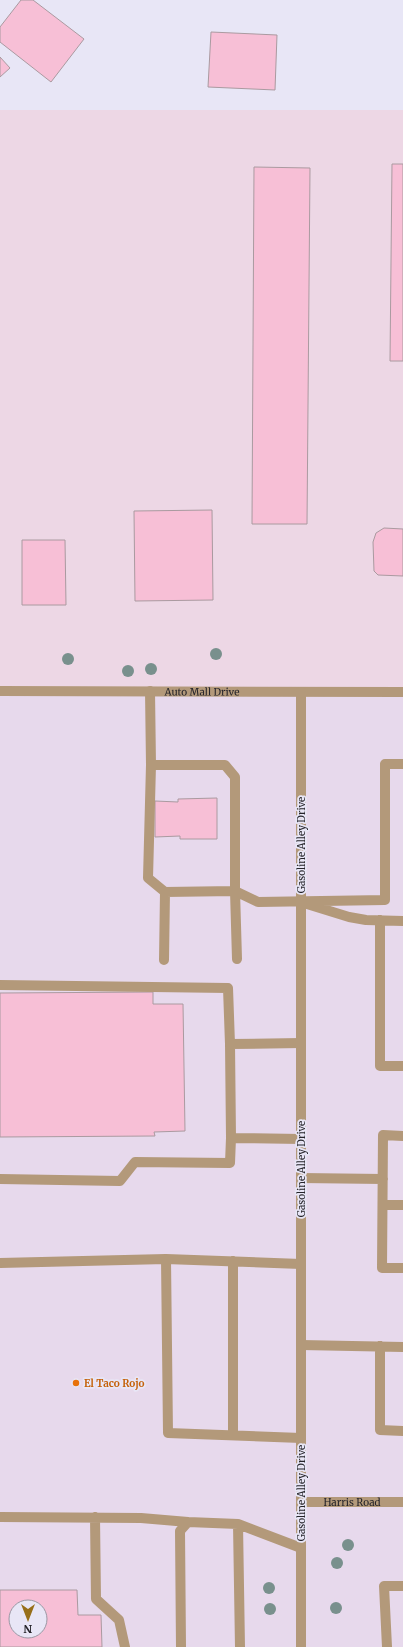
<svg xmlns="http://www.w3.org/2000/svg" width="403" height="1647" font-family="Merriweather,serif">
	<rect width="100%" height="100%" fill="#e8e6f6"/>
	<path fill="#edd7e5" d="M0,110H403V688L0,689Z"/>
	<path fill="#e7d9ec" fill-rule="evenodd" d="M403,688V1647H0V689ZM16,1607H40V1631H16Z"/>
	<path fill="#f7bfd6" stroke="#aa9aa0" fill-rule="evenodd" d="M21,0H33L84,39L51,82L0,42V27Z
		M211,32L277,35L275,90L208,87Z
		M0,57L10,68L0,77Z
		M392,164H403V361H390Z
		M254,167L310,168L307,524H252Z
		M212,510L213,600L135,601L134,511Z
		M384,528L403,529V576L378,575L374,571L373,542L376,533Z
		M22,540H65L66,605H22Z
		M217,798V839H180V836L155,837V801L178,802V799Z
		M153,992V1004H183L185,1131L154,1132L155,1136L0,1137V993Z
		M0,1590H77L78,1615H101L102,1647H0ZM16,1607H40V1631H16Z"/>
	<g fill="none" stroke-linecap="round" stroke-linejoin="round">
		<path stroke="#b3997a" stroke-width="10" d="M150,691L151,765H225L235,777V891L258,902L385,900V764H403
			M151,765L148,878L165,892L235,891L237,959
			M307,904L349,917L366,920L403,921
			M380,920V1066H403
			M164,960L165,892
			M0,985L228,988L230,1044
			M301,1043L230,1044L231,1138L301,1139
			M403,1136L383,1135L382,1268H403
			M301,1178L383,1179
			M0,1179L120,1181L135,1162L230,1163L231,1138
			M383,1205H403
			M166,1259L168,1433L301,1438
			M233,1261V1435
			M0,1263L166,1259L301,1264
			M301,1345L403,1347
			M380,1346V1430L403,1431
			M0,1517L141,1518L188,1522
			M95,1517L96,1599L119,1620L125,1647
			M238,1524L240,1647
			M181,1647L180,1531L188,1522L238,1524L301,1548
			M387,1647L384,1586H403"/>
		<g stroke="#b3997a" stroke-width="10">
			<path id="s1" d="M0,691L403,692"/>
			<path d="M301,692V1647"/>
			<path id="s2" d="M301,1502H403"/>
		</g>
	</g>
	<g fill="#79908d">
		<circle cx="216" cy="654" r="6"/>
		<circle cx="68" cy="659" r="6"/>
		<circle cx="151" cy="669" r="6"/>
		<circle cx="128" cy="671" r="6"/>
		<circle cx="348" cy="1545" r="6"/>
		<circle cx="337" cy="1563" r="6"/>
		<circle cx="269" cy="1588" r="6"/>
		<circle cx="336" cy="1608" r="6"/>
		<circle cx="270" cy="1609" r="6"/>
	</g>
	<circle fill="#e8710a" stroke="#e8e6f6" stroke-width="1.5" cx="76" cy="1383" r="4"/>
	<g text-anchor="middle" stroke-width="3.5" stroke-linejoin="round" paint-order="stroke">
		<g font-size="10" fill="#25242a" stroke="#e8e6f6">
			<text dy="4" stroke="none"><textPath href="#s1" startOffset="202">Auto Mall Drive</textPath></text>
			<text transform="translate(301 845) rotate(-90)" y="4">Gasoline Alley Drive</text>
			<text transform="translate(301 1169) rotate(-90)" y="4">Gasoline Alley Drive</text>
			<text transform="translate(301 1493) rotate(-90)" y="4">Gasoline Alley Drive</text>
			<text dy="4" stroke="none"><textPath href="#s2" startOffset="51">Harris Road</textPath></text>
		</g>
		<g font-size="10" font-weight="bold" fill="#c56008" stroke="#e8e6f6" text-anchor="start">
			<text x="84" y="1387">El Taco Rojo</text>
		</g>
	</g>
	<g transform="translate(28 1619) rotate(180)"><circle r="19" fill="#e8e6f6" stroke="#9a98a4"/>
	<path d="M0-3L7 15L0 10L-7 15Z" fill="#976f1a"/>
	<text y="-6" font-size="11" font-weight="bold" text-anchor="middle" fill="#25242a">N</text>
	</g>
</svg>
